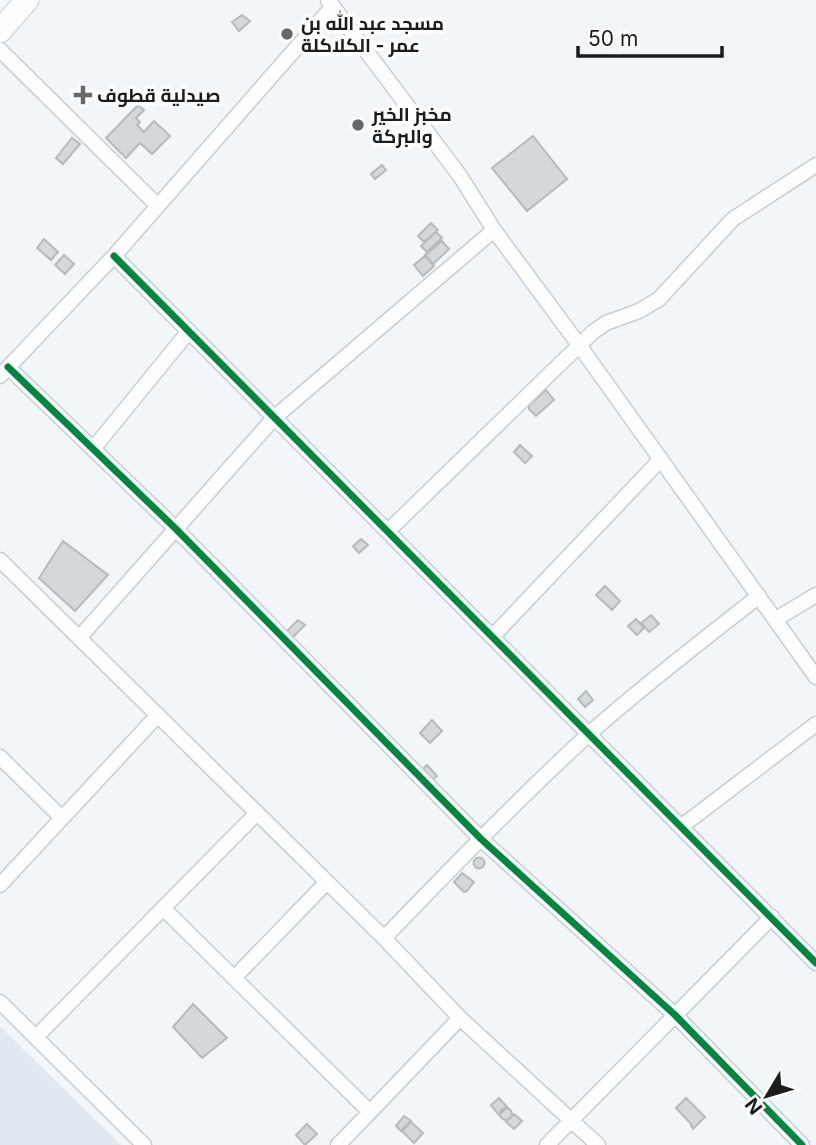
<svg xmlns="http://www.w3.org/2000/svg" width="816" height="1145" font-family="Inter,Cairo,sans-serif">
	<rect width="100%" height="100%" fill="#f2f6fa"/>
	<path fill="#e0e9f2" d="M0,1026L121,1145H0Z"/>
	<path fill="#d5d8db" stroke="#b6babc" stroke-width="2" d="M242,15L250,21L239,31L232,22Z
		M138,105L144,110L136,118L140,122L137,125L144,132L154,121L170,136L152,154L140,143L126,158L106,138Z
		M533,136L567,179L527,211L492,168Z
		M72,138L80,144L63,164L56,158Z
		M382,165L386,170L375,179L371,174Z
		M431,223L438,230L424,242L418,236Z
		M436,232L442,238L427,252L421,246Z
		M44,239L58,252L51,260L37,248Z
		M442,241L449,249L433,264L425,255Z
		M64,255L74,264L65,274L55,265Z
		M425,256L434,266L423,276L414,265Z
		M546,390L554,400L536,416L529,409V405Z
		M520,445L532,456L525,463L514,452Z
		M361,539L368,545L359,553L353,546Z
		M63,541L108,575L75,611L39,578Z
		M605,586L620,601L612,610L596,595Z
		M651,615L659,624L649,632L641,623Z
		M636,619L644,628L637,635L628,626Z
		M298,620L305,625L293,637L287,631Z
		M586,691L593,700L585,707L578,699Z
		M432,720L442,731L430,743L420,733Z
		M427,765L437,776L432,780L423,769Z
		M473.5 863a5.5 5.5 0 1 1 11 0a5.5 5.5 0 1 1-11 0Z
		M462,873L474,882L467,891L464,892L454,882Z
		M193,1004L227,1038L202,1058L173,1027Z
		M499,1098L507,1107L499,1115L491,1105Z
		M686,1098L705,1117L693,1129L691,1126L692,1125L676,1108Z
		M500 1114a6 6 0 1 1 12 0a6 6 0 1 1-12 0Z
		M514,1114L522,1121L514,1129L506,1122Z
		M404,1116L411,1121L401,1131L396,1126Z
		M411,1122L423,1133L414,1143L402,1131Z
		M307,1124L317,1134L305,1145L296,1135Z"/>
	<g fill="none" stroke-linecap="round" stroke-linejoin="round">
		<g stroke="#c9cdd0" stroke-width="17">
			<path id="minor" d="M328,0L460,176L494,230L579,345L816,677
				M0,50L158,206
				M114,256L816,963
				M8,367L176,529L481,839L675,1015L802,1145
				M0,376L114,256L333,6
				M93,449L189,331
				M388,531L593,332L606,323L639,311L659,299L733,219L816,165
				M0,560L384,938L460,1018L598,1145
				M776,619L816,595
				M493,636L661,459
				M79,638L275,417L494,230
				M0,757L62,818
				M682,826L816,724
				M0,885L158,715
				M164,909L370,1112L460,1018
				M384,938C451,869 518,799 589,734C644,685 702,641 759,596
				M234,978L327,882
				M0,1002L144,1145
				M36,1037L257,813
				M338,1145L370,1112
				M547,1145L772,917"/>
		</g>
		<g stroke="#c9cdd0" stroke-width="25">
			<path id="primary" d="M0,31L27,0"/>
		</g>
		<use href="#minor" stroke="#fdfefe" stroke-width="14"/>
		<use href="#primary" stroke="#fdfefe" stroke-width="23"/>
		<g stroke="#fff" stroke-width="11">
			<path id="cycleway" d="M114,256L816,963
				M8,367L176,529L481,839L675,1015L802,1145"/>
		</g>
		<use href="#cycleway" stroke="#00873e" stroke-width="7"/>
	</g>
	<g fill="#66696c" stroke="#fff" stroke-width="2.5">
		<circle cx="287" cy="34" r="7"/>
		<path d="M79.5 84.5h7v7h7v7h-7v7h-7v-7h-7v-7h7z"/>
		<circle cx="358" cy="125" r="7"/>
	</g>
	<g text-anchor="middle" stroke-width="7" stroke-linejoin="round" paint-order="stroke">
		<g font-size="19" font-weight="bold" fill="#1a1d1f" stroke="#fff" text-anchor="start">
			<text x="301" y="30">مسجد عبد الله بن<tspan x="301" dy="22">عمر - الكلاكلة</tspan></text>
			<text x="97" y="102">صيدلية قطوف</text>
			<text x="372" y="121">مخبز الخير<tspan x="372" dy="22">والبركة</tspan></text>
		</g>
	</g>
	<g transform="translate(767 1096) rotate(232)" stroke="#ffffff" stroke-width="5" paint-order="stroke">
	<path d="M0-5L12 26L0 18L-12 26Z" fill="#1a1d1f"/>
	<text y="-10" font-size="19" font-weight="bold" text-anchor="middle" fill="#1a1d1f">N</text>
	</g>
	<path d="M578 46v10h144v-10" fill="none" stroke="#1a1d1f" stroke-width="3.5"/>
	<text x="588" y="46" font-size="21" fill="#1a1d1f" stroke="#ffffff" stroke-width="5" paint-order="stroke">50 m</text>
</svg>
